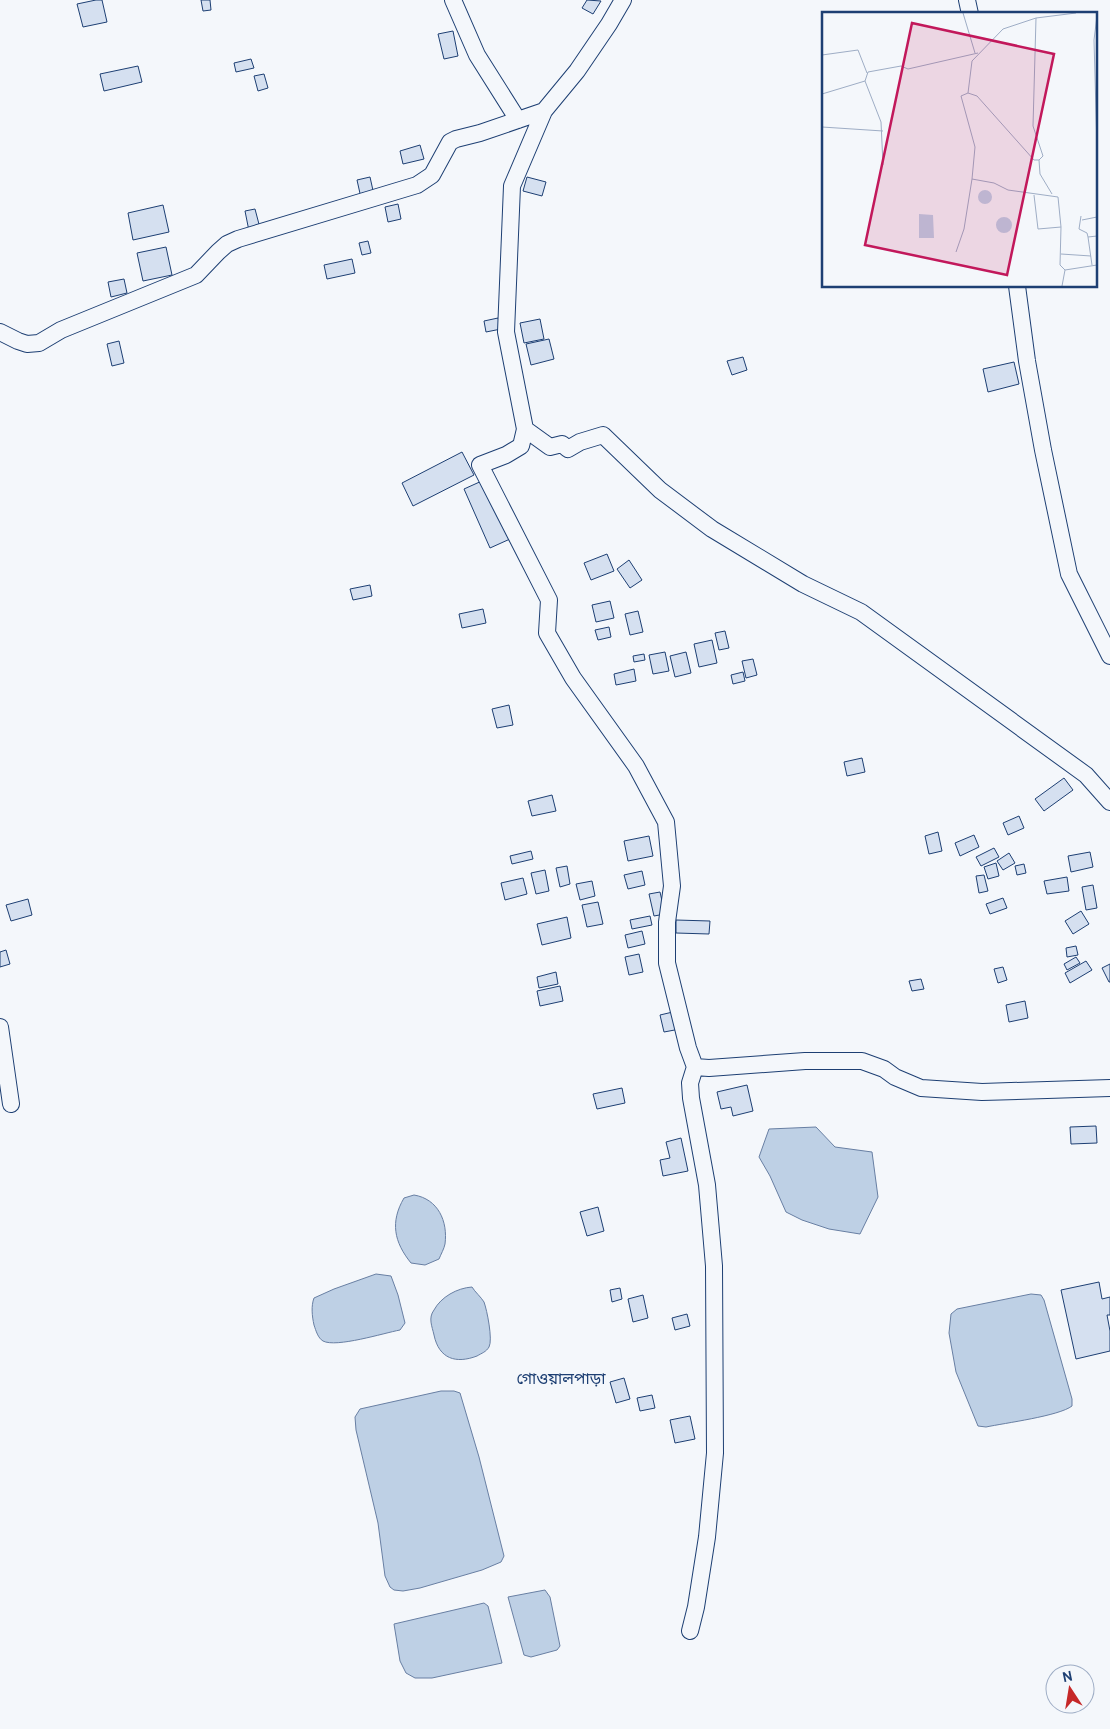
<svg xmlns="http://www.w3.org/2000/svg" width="1110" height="1729" font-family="Overpass,'Noto Sans Bengali',sans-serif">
	<rect width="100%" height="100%" fill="#f4f7fb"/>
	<path fill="#bed0e5" stroke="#687fa3" d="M816,1127L835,1147L872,1152L878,1197L860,1234L829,1229L802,1220L786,1212L770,1176L759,1157L769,1129Z
		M414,1195C438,1199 448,1221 445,1244C444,1249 441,1254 439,1259L425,1265L411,1263C394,1242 390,1222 404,1198Z
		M376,1274L391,1276L398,1295L405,1323L400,1330C384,1333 336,1348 323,1341C318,1338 316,1331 314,1325C312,1316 311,1306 314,1298L334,1289Z
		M472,1287C475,1292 481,1297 484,1302C487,1310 493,1340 489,1347C486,1352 482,1353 477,1356C456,1364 439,1359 434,1335C432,1326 428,1318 434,1310C441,1297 457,1288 472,1287Z
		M1031,1294L1041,1295L1044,1300L1072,1399V1406C1059,1416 1005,1423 986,1427L978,1426L956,1372L949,1333L951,1314L957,1309Z
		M441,1391H454L460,1393L479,1457L504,1556L501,1562L482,1570L420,1588L403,1591L394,1590L390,1587L385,1576L378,1523L356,1430L355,1417L360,1409Z
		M545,1590L550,1597L560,1646L557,1650L531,1657L524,1655L508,1597Z
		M484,1603L488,1606L502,1663L432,1678H415L406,1673L400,1661L394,1624Z"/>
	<path fill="#d5e0f0" stroke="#1d3f73" d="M96,0H102L107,22L83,27L77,4Z
		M201,0H210L211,10L203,11Z
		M587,0L601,1L593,14L582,8Z
		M453,31L458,56L444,59L438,34Z
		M251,59L254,68L236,72L234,63Z
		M138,66L142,82L104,91L100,74Z
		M264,74L268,88L258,91L254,76Z
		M420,145L424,159L403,164L400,151Z
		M370,177L374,195L361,198L357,180Z
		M527,177L546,182L542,196L523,191Z
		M398,204L401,219L388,222L385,207Z
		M163,205L169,232L133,240L128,213Z
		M255,209L260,228L249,231L245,211Z
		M368,241L371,253L362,255L359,243Z
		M166,247L172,275L143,281L137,253Z
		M352,259L355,273L327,279L324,265Z
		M124,279L127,293L111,297L108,282Z
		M498,318L501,329L486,332L484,321Z
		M540,319L544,339L524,343L520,323Z
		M549,339L554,359L531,365L526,344Z
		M119,341L124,363L112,366L107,344Z
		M743,357L747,370L732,375L727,361Z
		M1014,362L1019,384L988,392L983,369Z
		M462,452L474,475L413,506L402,483Z
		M484,480L510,539L490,548L464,489Z
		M607,554L614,571L591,580L584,563Z
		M629,560L642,580L630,588L617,569Z
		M370,585L372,596L353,600L350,589Z
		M610,601L614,618L596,622L592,605Z
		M483,609L486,623L462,628L459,614Z
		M638,611L643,632L630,635L625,614Z
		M609,627L611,637L598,640L595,630Z
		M725,631L729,648L719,650L715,633Z
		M712,640L717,663L699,667L694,644Z
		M665,652L669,671L653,674L649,655Z
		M686,652L691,673L675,677L670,656Z
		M644,654L645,660L634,662L633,656Z
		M753,659L757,675L746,678L742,661Z
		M634,669L636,681L616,685L614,674Z
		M743,672L745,681L733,684L731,675Z
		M509,705L513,725L497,728L492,709Z
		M862,758L865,772L847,776L844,762Z
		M1064,778L1073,790L1044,811L1035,799Z
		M552,795L556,811L532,816L528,801Z
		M1019,816L1024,828L1008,835L1003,823Z
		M938,832L942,851L929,854L925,836Z
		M974,835L979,847L960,856L955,843Z
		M649,836L653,856L628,861L624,841Z
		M994,848L999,857L981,866L976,857Z
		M531,851L533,859L512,864L510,856Z
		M1090,852L1093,867L1071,872L1068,856Z
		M1009,853L1015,863L1003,870L997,861Z
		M996,863L999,876L988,879L984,867Z
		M1024,864L1026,873L1017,875L1015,866Z
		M567,866L570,884L560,887L556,868Z
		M545,870L549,891L536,894L531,873Z
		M642,871L645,885L628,889L624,875Z
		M984,875L988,891L979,893L976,876Z
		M1067,877L1069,891L1047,894L1044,881Z
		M523,878L527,894L505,900L501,883Z
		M592,881L595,896L580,900L576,884Z
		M1093,885L1097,908L1086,910L1082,887Z
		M660,892L665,914L654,916L649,894Z
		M1003,898L1007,908L990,914L986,904Z
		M28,899L32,915L11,921L6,905Z
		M598,902L603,924L587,927L582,905Z
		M1081,911L1089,924L1073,934L1065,921Z
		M650,916L652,925L632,929L630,920Z
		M567,917L571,938L542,945L537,924Z
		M676,920L710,921L709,934L676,933Z
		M642,931L645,944L628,948L625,935Z
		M1076,946L1078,955L1067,957L1066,948Z
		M6,950L10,964L0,967V952Z
		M639,954L643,972L629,975L625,957Z
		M1076,957L1080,963L1067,970L1064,964Z
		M1086,961L1092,970L1070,983L1065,973Z
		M1110,964V982H1109L1102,968Z
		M1003,967L1007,980L998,983L994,969Z
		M556,972L558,984L539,988L537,977Z
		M921,979L924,989L912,991L909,981Z
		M560,986L563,1001L540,1006L537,991Z
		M1025,1001L1028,1018L1009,1022L1006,1005Z
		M677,1011L680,1029L664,1032L660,1015Z
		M747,1085L753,1111L733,1116L731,1107L721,1109L717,1092Z
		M622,1088L625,1103L597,1109L593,1094Z
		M1096,1126L1097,1143L1071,1144L1070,1127Z
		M681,1138L688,1171L663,1176L660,1160L670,1158L666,1142Z
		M598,1207L604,1231L587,1236L580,1212Z
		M1099,1282L1102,1299L1110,1297V1315H1107L1110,1331V1351L1076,1359L1061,1290Z
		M620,1288L622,1299L612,1302L610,1290Z
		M643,1295L648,1318L633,1322L628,1299Z
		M687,1314L690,1326L675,1330L672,1318Z
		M624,1378L630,1399L616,1403L610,1382Z
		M652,1395L655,1408L640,1411L637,1398Z
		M690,1416L695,1439L675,1443L670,1420Z"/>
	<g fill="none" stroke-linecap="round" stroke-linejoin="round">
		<g stroke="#1d3f73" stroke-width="18">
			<path id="minor" d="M453,0L477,55L518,120
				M623,0L609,24L577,71L544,111L512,186L506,332L525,429L521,446L506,455L480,465L549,600L547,633L573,678L636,766L666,822L672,886L667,922V963L688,1048L695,1067L709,1068L805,1061H862L884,1069L895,1077L921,1088L982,1092L1110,1088
				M967,0L970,14
				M1017,286L1027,361L1043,450L1069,574L1110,656
				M0,332L18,341L27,344L39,343L61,330L196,275L218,252L227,244L238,239L417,185L432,175L450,142L456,139L480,133L544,111
				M525,429L550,447L562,444L568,449L580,442L603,435L660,490L712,529L803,584L861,612L1086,775L1110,802
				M0,1027L11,1104
				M690,1631L696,1607L707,1537L715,1453L714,1266L707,1185L691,1098L690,1083L695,1067"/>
		</g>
		<use href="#minor" stroke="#f4f7fb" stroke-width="16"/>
	</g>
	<g text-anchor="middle" stroke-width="4" stroke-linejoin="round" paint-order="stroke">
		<g font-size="16" fill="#1d3f73" stroke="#f4f7fb">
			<text x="561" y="1384">গোওয়ালপাড়া</text>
		</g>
	</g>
	<g transform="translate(822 12)">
		<rect width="275" height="275" fill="#f4f7fb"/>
		<path d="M156 185a7 7 0 1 1 14 0a7 7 0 1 1-14 0ZM97,202L111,203L112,226H97ZM174 213a8 8 0 1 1 16 0a8 8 0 1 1-16 0Z" fill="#bed0e5"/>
		<path fill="none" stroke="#9eadc5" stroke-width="1" d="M141,1L153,41M275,4L272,28L275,136M214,6L211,114L221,144L217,148L218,162L230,182M0,43L36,38L45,61M43,69L59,110L61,153M146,81L155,84L212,148H217M0,82L43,69L46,60L79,54L86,57L156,41M0,115L61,119M212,183L216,217L239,215L238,253L243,258L240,274M259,204L257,217L265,221L266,225M260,208L275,205M239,215L236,185L186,178L172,171L150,167L153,135L139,84L146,81L150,49L181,17L214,6L254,1M134,240L142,217L150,167M239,242L269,244M270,253L266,225L275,224M243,258L275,253"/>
		<path fill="#c2185b" fill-opacity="0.15" stroke="#c2185b" stroke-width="2.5" d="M90,11L232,42L185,263L43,233Z"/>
		<rect width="275" height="275" fill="none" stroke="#1d3f73" stroke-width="2.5"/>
	</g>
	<g transform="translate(1070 1689) rotate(348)"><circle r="24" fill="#f4f7fb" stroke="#9eadc5"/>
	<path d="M0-4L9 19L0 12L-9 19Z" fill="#c62828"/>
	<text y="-8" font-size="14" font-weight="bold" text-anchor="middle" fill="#1d3f73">N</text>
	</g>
</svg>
